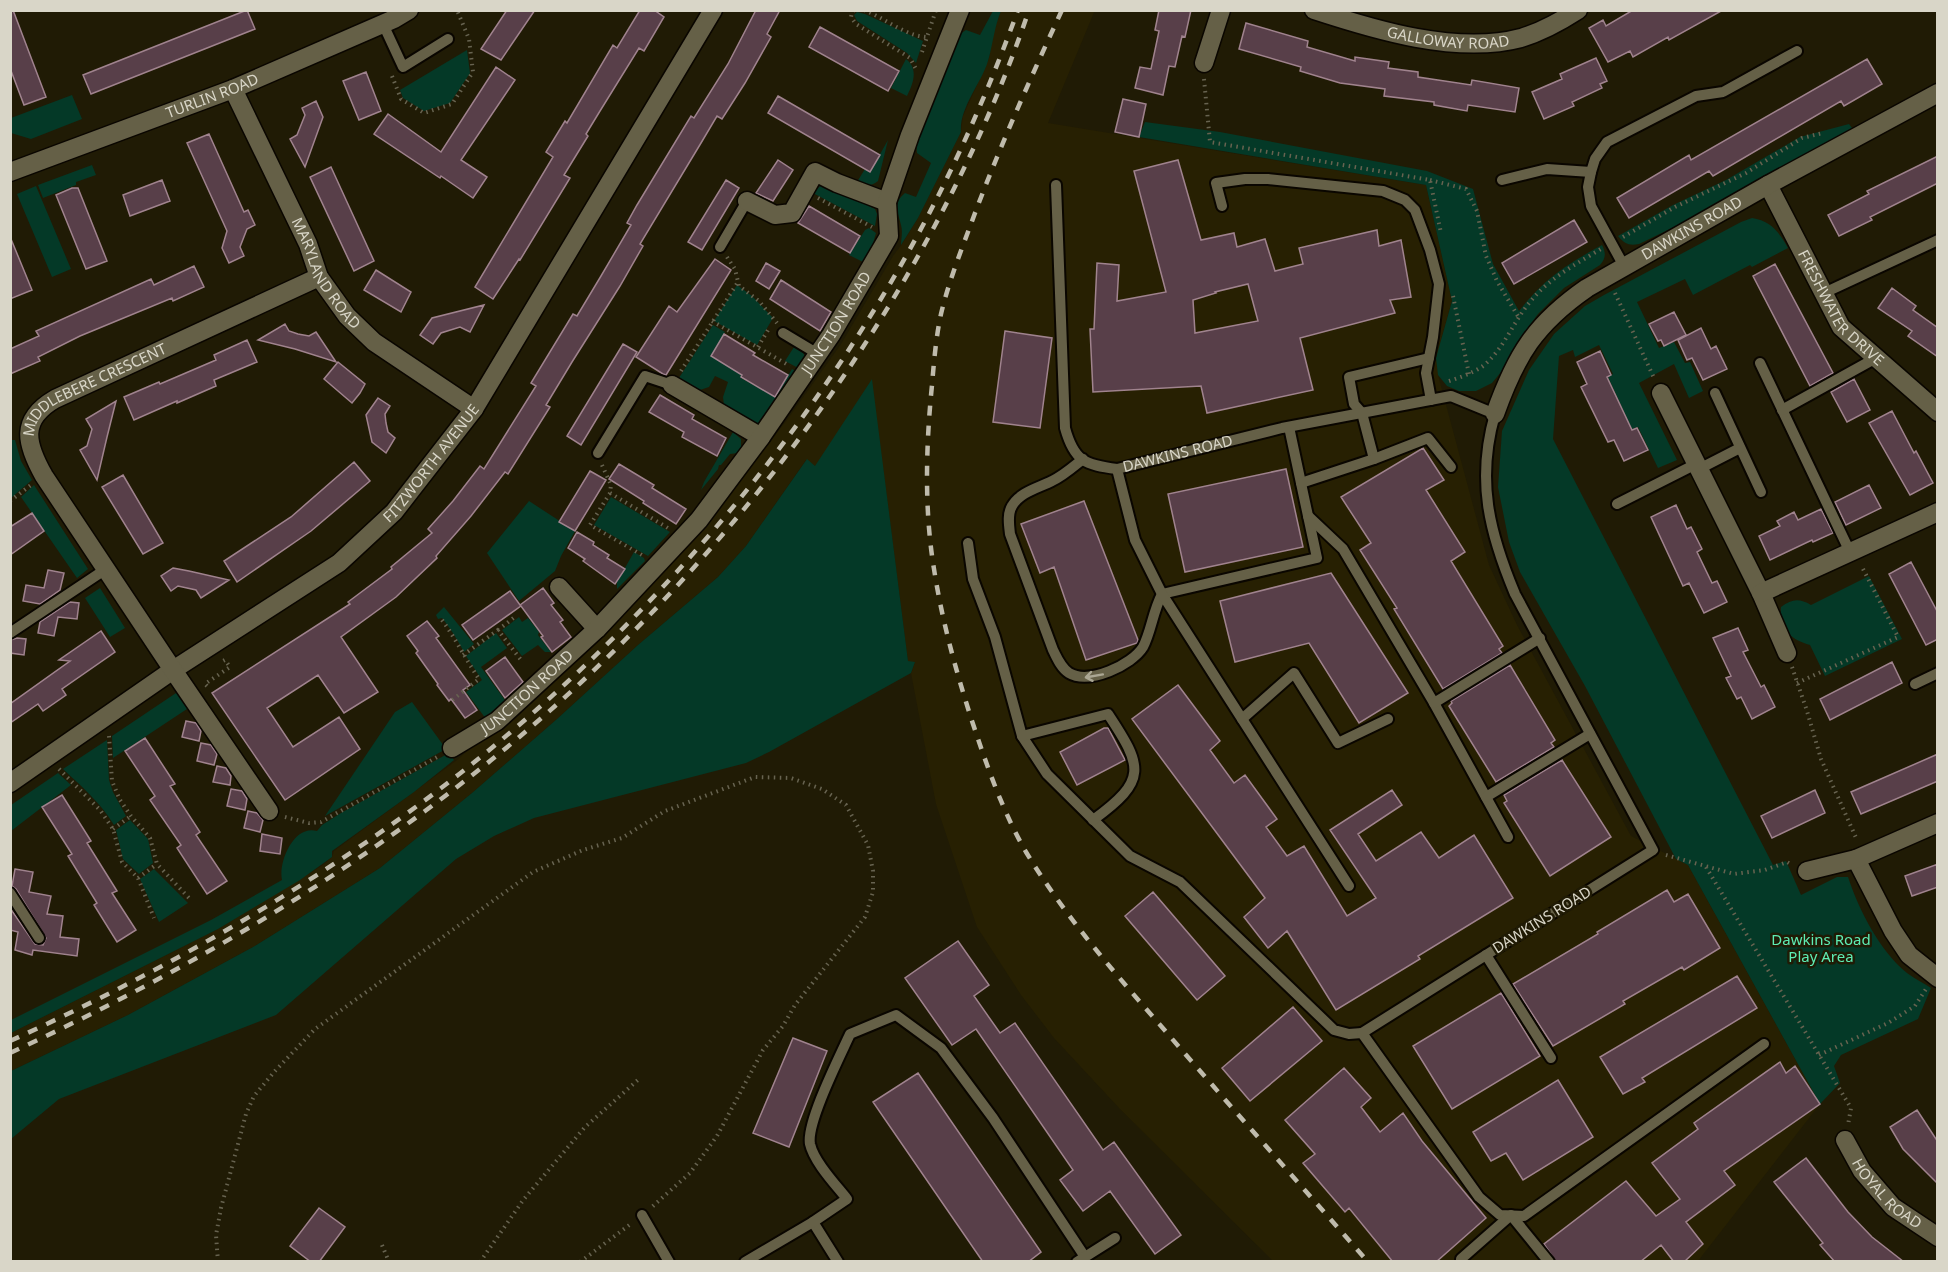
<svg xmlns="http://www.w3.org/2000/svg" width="1948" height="1272" font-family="'Noto Sans',sans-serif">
	<rect width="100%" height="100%" fill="#201b05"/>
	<path fill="#272002" d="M1095,10L1048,123L1426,185L1452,301L1440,343L1438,375L1489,565L1517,625L1631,836L1688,865L1820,1104L1698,1261H1273L1120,1109L1054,1038L1021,995L977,927L936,804L911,673L915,662H908L883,468L815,466L806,460L746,546L718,577L638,645L557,719L472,793L380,868L253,947L128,1015L11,1071V1033L218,929L323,865L332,857L334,851L457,760L589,647L720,505L787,420L841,344L893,256L902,244L918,218L961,132L963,116L989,58L994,28L1001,11Z"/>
	<path fill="#043927" d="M993,11H1001C994,28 993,44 988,61C981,84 959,108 961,132L918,218L901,245C901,239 903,232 901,225C898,212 892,204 905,193L916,197L931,163L917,153L916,143L960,34L966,30L980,35Z
		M857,12L865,14L923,41L916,63L907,53L857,21L854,15Z
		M467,50L470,73L450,103L424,111L403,98L400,90Z
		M906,59C919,69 913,84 907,96L891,88Z
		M72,95L82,119L31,139L11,133V118Z
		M1145,122L1220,132L1427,171L1473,189L1493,264L1519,311C1545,278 1566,265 1602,245C1606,253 1606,258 1600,265L1564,288L1538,314L1516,344L1506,366L1492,383L1476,391H1459L1447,386L1438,375L1436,358L1452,301L1426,185L1139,137Z
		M1849,124L1855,132L1699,215L1639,244C1629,246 1625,244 1618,236L1673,205L1726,180L1800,137Z
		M888,140L878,181C871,187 865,185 857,182L865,169L870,172Z
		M92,165L96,175L76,182V185L43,198L38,185Z
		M821,185L834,189L875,209L877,214L875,226L813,193Z
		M36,186L71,269L52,277L17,194Z
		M1752,218C1771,221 1779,232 1788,248L1752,267L1750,265L1693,295L1685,279L1637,302L1659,348L1674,342L1685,363L1690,362L1703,391L1689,398L1674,364L1639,383L1677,460L1658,468L1638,427L1632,429L1608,377L1613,374L1599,345L1575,357L1573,350L1559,356L1553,439L1773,865L1786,861L1801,895L1837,877H1848C1859,910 1879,950 1907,973C1915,979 1924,983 1931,988L1918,1019L1841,1055L1834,1066L1840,1083L1820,1104L1688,865L1676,859L1585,686L1520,572L1509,542L1498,487L1502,431L1529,370L1554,334L1585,306L1604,295L1741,222Z
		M869,228L876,233L872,247L865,263L849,255L865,230Z
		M737,285L752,296L773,318L757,345L714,321Z
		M713,325L725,332L711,356L742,374L741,378L775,397L792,369L797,372L759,425L751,423L724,405L723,397L728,382L715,376L709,387L700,390L677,381Z
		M794,347L802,350L806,359L800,369L785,361Z
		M872,379L908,661L915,662L911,673L769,752L746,763L534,818L494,836L456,859L276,1015L59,1099L11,1139V1071L128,1015L253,947L380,868L472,793L557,719L638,645L718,577L746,546L807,459L815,466Z
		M733,432L741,439V447L738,453L730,454L721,465H719L718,469L701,490L704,482Z
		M11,440H15L21,461L32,480L11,498Z
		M34,485L88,569L77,578L21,497Z
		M611,497L670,532L648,556L594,525Z
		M529,501L575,531L561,556L555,571L519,601L487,553Z
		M634,552L644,558L645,561L617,589V582Z
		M1869,576L1902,639L1825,676L1810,645C1790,639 1779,629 1781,607C1792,599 1799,598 1811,605Z
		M100,588L125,628L110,637L85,598Z
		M444,607L474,644L464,652C457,639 451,629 442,618L438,619L436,615Z
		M519,617L522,622L528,618L539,632L538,635L551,652H545L538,645L522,656L502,630Z
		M496,633L507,648L481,667L507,703L486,719L466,692L482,680L466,656Z
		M179,691L189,702L187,709L113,758L112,736Z
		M412,702L446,749L325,816L395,712Z
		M107,740L109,780L113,792L126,816L114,825C100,802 82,787 63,769Z
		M449,753L454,760L414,792L332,851V857L300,880L218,929L11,1033V1020L211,920L282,880C278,862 294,824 317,831L322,825L341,813Z
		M58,773L71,785L11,831V805Z
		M130,820L148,839L153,863L139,874L123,859L116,830Z
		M154,869L188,903L159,922L140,879Z"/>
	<path fill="#583f49" stroke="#a0838e" stroke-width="1.5" fill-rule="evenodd" d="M10,10H13L46,97L24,105L10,68Z
		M247,10L255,29L91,94L83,75Z
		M507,10H535L501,60L481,49Z
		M640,10H654L664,17L644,51L639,48L600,111L586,134L588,136L564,175L570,178L520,260L519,259L493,299L475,287L553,157L546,152L565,121L567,123L613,45L617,48Z
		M756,10H780L767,34L771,37L745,83L722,119L717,116L701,143L640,244L643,246L620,286L572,362L546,405L550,407L508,474L505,472L471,516L436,556L437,558L396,597L341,637L378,692L344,713L318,675L267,708L293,747L339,717L360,749L285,800L212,693L350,604L348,602L392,569L391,567L432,533L428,529L453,501L480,466L484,469L536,386L531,383L573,314L577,316L601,276L631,225L627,223L637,205L691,116L694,118L728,64Z
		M1159,10H1191L1185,37L1182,36L1175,67L1169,66L1163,95L1135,88L1140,67L1151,69L1159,31L1155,30Z
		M1633,10H1723L1669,40L1668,37L1633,57L1630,51L1608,62L1589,28L1603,20L1606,26Z
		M1246,23L1308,41L1307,47L1355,61V57L1389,62L1388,68L1418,72V77L1471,85L1472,80L1519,88L1515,112L1468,105L1467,111L1434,105V102L1384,96L1385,89L1340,83L1300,71L1301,67L1239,49Z
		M820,27L899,71L888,91L809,47Z
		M1596,58L1607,81L1600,84L1602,88L1572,102L1574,106L1544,119L1532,92L1562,79L1560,74Z
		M1867,59L1882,84L1844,106L1841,101L1713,176L1709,171L1629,218L1617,198L1689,155L1691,160Z
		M496,67L515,80L461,160L487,177L473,198L441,176L440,178L374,134L388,114L441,152Z
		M366,72L381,111L359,120L343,81Z
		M778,96L880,155L870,172L768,113Z
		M1123,99L1146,104L1139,137L1115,132Z
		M316,101L323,117L305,167L290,139L297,135L305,115L302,108Z
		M209,134L244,212L248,210L255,225L247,229L240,247L244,256L229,263L222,248L227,231L187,143Z
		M1938,156V183L1870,217L1872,220L1839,236L1828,215L1869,194L1867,191Z
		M778,160L793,170L773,201L756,193Z
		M1178,160L1201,240L1234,233L1237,247L1265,239L1275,271L1303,264L1299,248L1377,230L1379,246L1401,240L1411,297L1390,300L1395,313L1300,338L1313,390L1207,413L1201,386L1093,392L1090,329H1094L1097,263L1119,265L1117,301L1166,292L1134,171ZM1248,284L1258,321L1195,333L1193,300L1216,293L1215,292Z
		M331,167L374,261L354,271L310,177Z
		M162,180L170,201L130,216L123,195Z
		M726,180L739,188L702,250L688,242Z
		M72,188H78L107,261L86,269L56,195Z
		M809,206L860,236L850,253L798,223Z
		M1574,220L1587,242L1514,284L1502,263Z
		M11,239L32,290L10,299V240Z
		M715,259L731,270L666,375L663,374L636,357L669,306L677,312Z
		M766,263L780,271L769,289L756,281Z
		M1775,264L1833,373L1810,386L1753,276Z
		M194,266L204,287L173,301L172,298L80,336L38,357L40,361L10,374V349L39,336L36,331L151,279L154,285Z
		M376,270L411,292L401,312L364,290Z
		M781,280L831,312L820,331L770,299Z
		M1892,288L1916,306L1913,310L1938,328V357L1908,336L1912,331L1878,308Z
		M484,305L470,332L460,327L441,333L433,344L420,335L432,318Z
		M1674,312L1686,335L1664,346L1661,340L1658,341L1649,324Z
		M285,324L289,331L298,334L309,336L316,332L336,362L295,349L258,340Z
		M1701,328L1711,349L1716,346L1727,369L1703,380L1692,358L1687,360L1678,340Z
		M1005,331L1052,338L1040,428L993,422Z
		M724,334L755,353L753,355L788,375L775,397L741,377L742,375L711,356Z
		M247,340L257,362L214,380L216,386L177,403V401L134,420L124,397L159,382L160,384L216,360L214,355Z
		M623,344L637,352L581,445L567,436Z
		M1600,351L1611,375L1607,377L1632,430L1637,428L1648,450L1624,461L1614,440L1608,442L1581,387L1587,384L1577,362Z
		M338,362L365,384L360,393L352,403L324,379Z
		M1854,379L1870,410L1847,422L1831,392Z
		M660,395L694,415L692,419L726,438L717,456L682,437L684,432L649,412Z
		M378,398L390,406L385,414L386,423L388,432L395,438L386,453L372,442L366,415Z
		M116,401L107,437L97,480L80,450L87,446L92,429L86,419Z
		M1892,411L1914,453L1916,451L1933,483L1910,495L1869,423Z
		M1423,448L1444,480L1426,490L1465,552L1451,561L1503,646L1499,649L1502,653L1443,689L1394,609L1397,608L1360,550L1371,543L1341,497Z
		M354,462L370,481L311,531L237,582L224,561L291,517Z
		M619,464L654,485L652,488L686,509L676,524L643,503L644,501L609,479Z
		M1286,469L1303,547L1185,572L1168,494Z
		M590,471L606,480L575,531L559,522Z
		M123,475L163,543L143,554L102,487Z
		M1869,485L1881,508L1846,525L1835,502Z
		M1084,501L1138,640L1137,643L1086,660L1054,567L1040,573L1021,524Z
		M1676,505L1687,529L1691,527L1702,549L1697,552L1712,583L1717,581L1727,602L1704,613L1689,583L1683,586L1651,517Z
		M1821,509L1833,533L1813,542L1812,540L1770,560L1759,536L1780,526L1777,521L1794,512L1798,520Z
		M32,513L44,531L10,555V527Z
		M577,532L594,542L593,545L609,555L607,558L625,569L615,584L583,561L585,559L568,548Z
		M1911,562L1938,613V639L1926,645L1889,574Z
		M173,568L189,571L229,580L201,598L196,590L178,586L171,591L161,576Z
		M48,570L64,573L60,590L40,604L23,601L26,585L44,588Z
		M1331,573L1408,693L1359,723L1309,643L1235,662L1220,601Z
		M543,588L554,603L551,605L563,620L560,622L571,637L552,652L541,637L543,636L521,606L473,640L462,625L510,591L520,605Z
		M70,602L79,603L77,619L58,617L54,636L38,633L40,622Z
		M427,621L439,636L436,638L470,685L463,690L477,710L465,718L451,699L449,701L437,685L438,684L416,653L418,651L407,636Z
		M1738,628L1748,650L1743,652L1761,687L1764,685L1775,707L1752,719L1741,697L1737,699L1726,678L1731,676L1713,638Z
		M101,631L115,652L62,689L66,695L43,711L38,704L10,723V704L70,661L59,660Z
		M17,638L26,639L24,655L10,653V640Z
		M505,657L523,682L505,698L486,671Z
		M1892,662L1902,683L1830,720L1820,699Z
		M1510,665L1555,740L1551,743L1554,747L1496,782L1449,706L1452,703L1451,701Z
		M1178,685L1220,741L1210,750L1234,783L1245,775L1277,819L1266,827L1287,856L1304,846L1347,916L1376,898L1330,830L1392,790L1402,805L1358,834L1376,861L1421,832L1439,858L1474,835L1513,898L1418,956L1420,959L1336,1010L1287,931L1268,948L1244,917L1265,898L1132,719Z
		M186,721L196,723L201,731L199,741L182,737Z
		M1104,728H1108L1125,760L1077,785L1060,752Z
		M145,738L175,784L170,786L200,832L196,835L227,881L207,894L177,848L181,845L150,800L155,796L125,751Z
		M201,743L211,745L217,754L214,765L197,761Z
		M1938,754V781L1861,814L1851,792Z
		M1562,760L1611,837L1550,876L1504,803L1507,801L1504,795Z
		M217,766L226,768L231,776L230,785L213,782Z
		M231,789L242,791L247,799L245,810L227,806Z
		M1815,790L1825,813L1772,838L1761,816Z
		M62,795L91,841L87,843L117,891L112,893L136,930L117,942L94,905L97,903L68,856L72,854L42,807Z
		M248,811L257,813L263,820L260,832L244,828Z
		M262,834L282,838L280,854L260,851Z
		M1938,864V887L1912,896L1905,876Z
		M15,869L33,872L29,892L51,896L47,914L63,916L60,937L79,939L77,956L33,950L32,955L15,950L18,932L10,930V908L35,944L43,945L46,938L16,889L12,886Z
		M1667,890L1674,902L1688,894L1720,948L1684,970L1682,967L1623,1001L1625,1004L1553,1046L1513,984L1598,934L1597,932Z
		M1153,892L1225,976L1197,1000L1125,916Z
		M958,941L989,985L974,996L1000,1033L1015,1023L1103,1150L1114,1142L1181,1235L1155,1254L1110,1191L1083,1211L1060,1180L1073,1170L976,1029L952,1045L905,978Z
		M1737,976L1757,1008L1642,1078L1645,1082L1623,1094L1600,1057Z
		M1501,993L1540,1056L1452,1109L1413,1046Z
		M1293,1007L1322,1041L1250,1101L1222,1068Z
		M793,1038L827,1051L789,1147L753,1133Z
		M1780,1062L1786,1073L1795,1066L1820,1104L1724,1171L1735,1185L1686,1222L1703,1244L1684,1262H1674L1661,1245L1640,1262H1556L1544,1244L1626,1181L1656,1216L1680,1199L1652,1163L1698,1129L1694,1123Z
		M1344,1068L1371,1098L1361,1107L1380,1132L1403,1113L1422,1141L1486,1218L1436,1262H1393L1349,1208L1345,1212L1303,1163L1315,1154L1285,1120Z
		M918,1073L1041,1252L1028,1262H983L873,1102Z
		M1558,1080L1593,1137L1523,1180L1506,1153L1491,1161L1473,1132Z
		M1917,1110L1938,1142V1184L1903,1149L1890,1127Z
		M1806,1158L1848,1212L1872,1237L1904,1262H1835L1820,1245L1823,1243L1774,1182Z
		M319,1208L345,1227L319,1262H311L290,1246Z"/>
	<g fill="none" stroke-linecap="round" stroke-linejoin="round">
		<g stroke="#0a0600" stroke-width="14">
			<g id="lane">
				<path d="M383,24L403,67L448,39"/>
				<path d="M1502,180L1547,169L1591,172"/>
				<path d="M1056,185L1065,428C1074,461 1085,465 1117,469"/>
				<path d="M1222,206L1216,183L1245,179H1268L1383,191L1405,200L1415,210L1430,250L1439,284L1433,337L1426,373L1431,400"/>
				<path d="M720,247L747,201"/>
				<path d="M1625,268L1591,206L1588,187L1591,172L1595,159L1607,142L1696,96L1723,92L1797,51"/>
				<path d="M1824,293L1938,240"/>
				<path d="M783,333L818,354"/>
				<path d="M1760,363L1850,552"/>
				<path d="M1715,393L1761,492"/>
				<path d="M1782,410L1876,358"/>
				<path d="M598,453L645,376L672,385"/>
				<path d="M1083,459C1073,467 1063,476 1052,481C1038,488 1020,492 1012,506C1007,514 1009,525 1010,534L1053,650C1057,658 1061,668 1069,673C1089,685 1132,665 1143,647C1151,632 1153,611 1162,594L1317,558L1289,427"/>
				<path d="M1374,459L1362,413L1354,404L1349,377L1429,358"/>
				<path d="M1699,469L1740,448"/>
				<path d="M1301,483L1374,459L1428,438L1451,467"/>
				<path d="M1617,504L1696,464"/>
				<path d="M1308,516L1343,549L1434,703L1508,837"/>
				<path d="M968,543L973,579L995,637L1022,736L1047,774L1130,856L1180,882L1334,1030L1349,1034L1362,1033"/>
				<path d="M10,633L106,569"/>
				<path d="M1915,684L1938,673"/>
				<path d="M1434,703L1540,638"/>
				<path d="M1242,719L1294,673L1338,743L1388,719"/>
				<path d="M1022,736L1108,714C1143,767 1148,780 1093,820"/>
				<path d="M1486,797L1590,734"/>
				<path id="s1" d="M1349,886L1162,594L1135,540L1117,469L1282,428L1451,396L1495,414C1476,480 1489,532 1515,594L1653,850L1362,1033L1479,1197L1500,1215L1524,1216L1764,1044"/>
				<path d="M10,893L39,938"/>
				<path d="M1486,955L1551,1058"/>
				<path d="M642,1215L669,1262"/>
				<path d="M813,1222L838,1262"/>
				<path d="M745,1262L813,1222L847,1199C836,1185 814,1162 810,1144C806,1123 840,1056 850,1034L896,1015L941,1048L993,1118L1085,1257"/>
				<path d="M1077,1262L1115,1238"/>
				<path d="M1461,1262V1259L1511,1215L1549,1262"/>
			</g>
		</g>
		<g stroke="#0a0600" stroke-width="21">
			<g id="street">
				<path id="s2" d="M1314,10C1375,30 1457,55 1521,38C1541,32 1561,21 1578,10"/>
				<path d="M1204,63L1221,10"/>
				<path id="s3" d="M233,89L308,244L319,277L347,316L374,342L474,409"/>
				<path id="s4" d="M10,172L233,89L394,19L409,10"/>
				<path id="s5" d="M1768,185L1841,327L1938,412"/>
				<path d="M747,201L775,215L792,213L815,172L837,183L887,202"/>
				<path d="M672,385L761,437"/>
				<path d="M1661,393L1761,593L1787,653"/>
				<path id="s6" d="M1495,414C1516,355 1535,324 1587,288L1768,185L1938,93"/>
				<path d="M559,587L597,629"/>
				<path d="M1761,593L1938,512"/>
				<path id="s7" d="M452,748L497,721L597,629L656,566L699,520L761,437L831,335L889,236L887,202L910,135L960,10"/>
				<path id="s8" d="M10,783L173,670L339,563L394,512L474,409L713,10"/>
				<path id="s9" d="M269,811L173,670L44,476C26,444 19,420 55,399L319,277"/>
				<path d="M1856,859L1893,931L1909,955L1938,978"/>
				<path d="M1807,871L1856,859L1938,823"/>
				<path id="s10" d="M1845,1140L1862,1171L1893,1207L1938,1237"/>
			</g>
		</g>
		<path stroke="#676350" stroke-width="4" stroke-dasharray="1.5 4.5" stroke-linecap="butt" d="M854,10L852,12L851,17L856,24L910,58L916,69
			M864,10C885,18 903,35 926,37
			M922,52L936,10
			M392,76L401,99L424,113L452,104L473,72L469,39L457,10
			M1204,79L1210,142L1430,180L1441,233
			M1430,180L1466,189L1477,211L1486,256L1497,281L1519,318
			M818,198L872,227
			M1623,237L1675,207L1746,173L1802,138L1823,133
			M727,257L735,269L739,286L759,301L777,323
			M1615,293L1654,378
			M1453,296L1469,374
			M712,321L790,366
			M758,347L768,330
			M681,371L738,282
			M1449,381C1461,377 1473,373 1483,366C1504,349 1513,322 1530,302C1548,279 1576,264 1601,249
			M602,465L611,485L610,493L590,525L642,555
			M610,493L668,528
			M10,501L31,485
			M442,620C456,639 466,660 479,679L451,701
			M498,630L516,616
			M463,655L498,630L521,660
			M1792,667L1807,711L1821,759L1857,840
			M1797,683L1898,637L1861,565
			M207,686L205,684L230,667L225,660L223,661
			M109,736L112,781L120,800L131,816L150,838L157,864L189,898
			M59,769L100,810L113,829L122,862L138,878L154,918
			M285,817L309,823L321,822L439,756
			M113,829L131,816
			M1666,855L1734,874L1765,870L1787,862L1792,865
			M1706,867L1851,1108L1848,1125
			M138,878L157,864
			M1819,1055L1888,1023L1915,1006L1926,989
			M382,1245L389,1262
			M218,1262L216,1235L221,1208L246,1114L254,1096L275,1071L315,1029L533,872L583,850L622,838L665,811L755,777L791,778L822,789L846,805L868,845L873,871V892L865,917L795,1005L783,1026L763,1050L717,1136L690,1173L652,1207
			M480,1262L524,1199L585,1127L638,1080
			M580,1262L632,1223"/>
		<use href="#lane" stroke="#656047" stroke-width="10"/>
		<use href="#street" stroke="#656047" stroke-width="18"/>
		<path stroke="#bfbbac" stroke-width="4.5" stroke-dasharray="10 10" stroke-linecap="butt" d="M1062,10C1031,77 1001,144 975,213C963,246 949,280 941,314C936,337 934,361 932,385C926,445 924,509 934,569C942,621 956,671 972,721C987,766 1002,810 1026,852C1064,915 1113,971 1161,1026C1229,1105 1299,1183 1368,1262
			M10,1041C168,969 321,882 458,775C619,649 761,492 869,318C930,222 979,117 1018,10
			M10,1053C170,979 323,891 462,783C709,594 929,306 1029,10"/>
	</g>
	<defs><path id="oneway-shaft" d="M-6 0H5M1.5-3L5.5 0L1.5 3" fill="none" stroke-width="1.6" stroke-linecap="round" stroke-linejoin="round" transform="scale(1.5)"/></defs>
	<use stroke="#aba794" href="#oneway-shaft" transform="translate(1094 676) rotate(170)"/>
	<g text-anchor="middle" stroke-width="5" stroke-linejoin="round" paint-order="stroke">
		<g font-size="15" fill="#d9d6c8" stroke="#201b05">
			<text dy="5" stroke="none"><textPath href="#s2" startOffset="138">GALLOWAY ROAD</textPath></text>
			<text dy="5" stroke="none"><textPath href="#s4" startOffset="216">TURLIN ROAD</textPath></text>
			<text dy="5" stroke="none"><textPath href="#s6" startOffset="280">DAWKINS ROAD</textPath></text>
			<text dy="5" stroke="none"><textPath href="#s3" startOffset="207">MARYLAND ROAD</textPath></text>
			<text dy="5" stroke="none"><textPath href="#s5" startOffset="144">FRESHWATER DRIVE</textPath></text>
			<text dy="5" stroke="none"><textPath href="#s7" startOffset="578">JUNCTION ROAD</textPath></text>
			<text dy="5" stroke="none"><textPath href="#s9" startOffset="531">MIDDLEBERE CRESCENT</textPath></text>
			<text dy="5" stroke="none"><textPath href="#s1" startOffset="543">DAWKINS ROAD</textPath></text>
			<text dy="5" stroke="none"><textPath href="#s8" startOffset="532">FITZWORTH AVENUE</textPath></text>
			<text dy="5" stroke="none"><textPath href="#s7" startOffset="94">JUNCTION ROAD</textPath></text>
			<text transform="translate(1542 920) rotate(-32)" y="5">DAWKINS ROAD</text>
			<text dy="5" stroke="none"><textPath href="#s10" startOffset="69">HOYAL ROAD</textPath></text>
		</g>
		<g font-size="15" fill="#5eedb4" stroke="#201b05">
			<text x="1821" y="945">Dawkins Road<tspan x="1821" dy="17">Play Area</tspan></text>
		</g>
	</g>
	<rect width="1948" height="1272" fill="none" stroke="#d9d6c8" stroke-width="24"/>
</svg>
